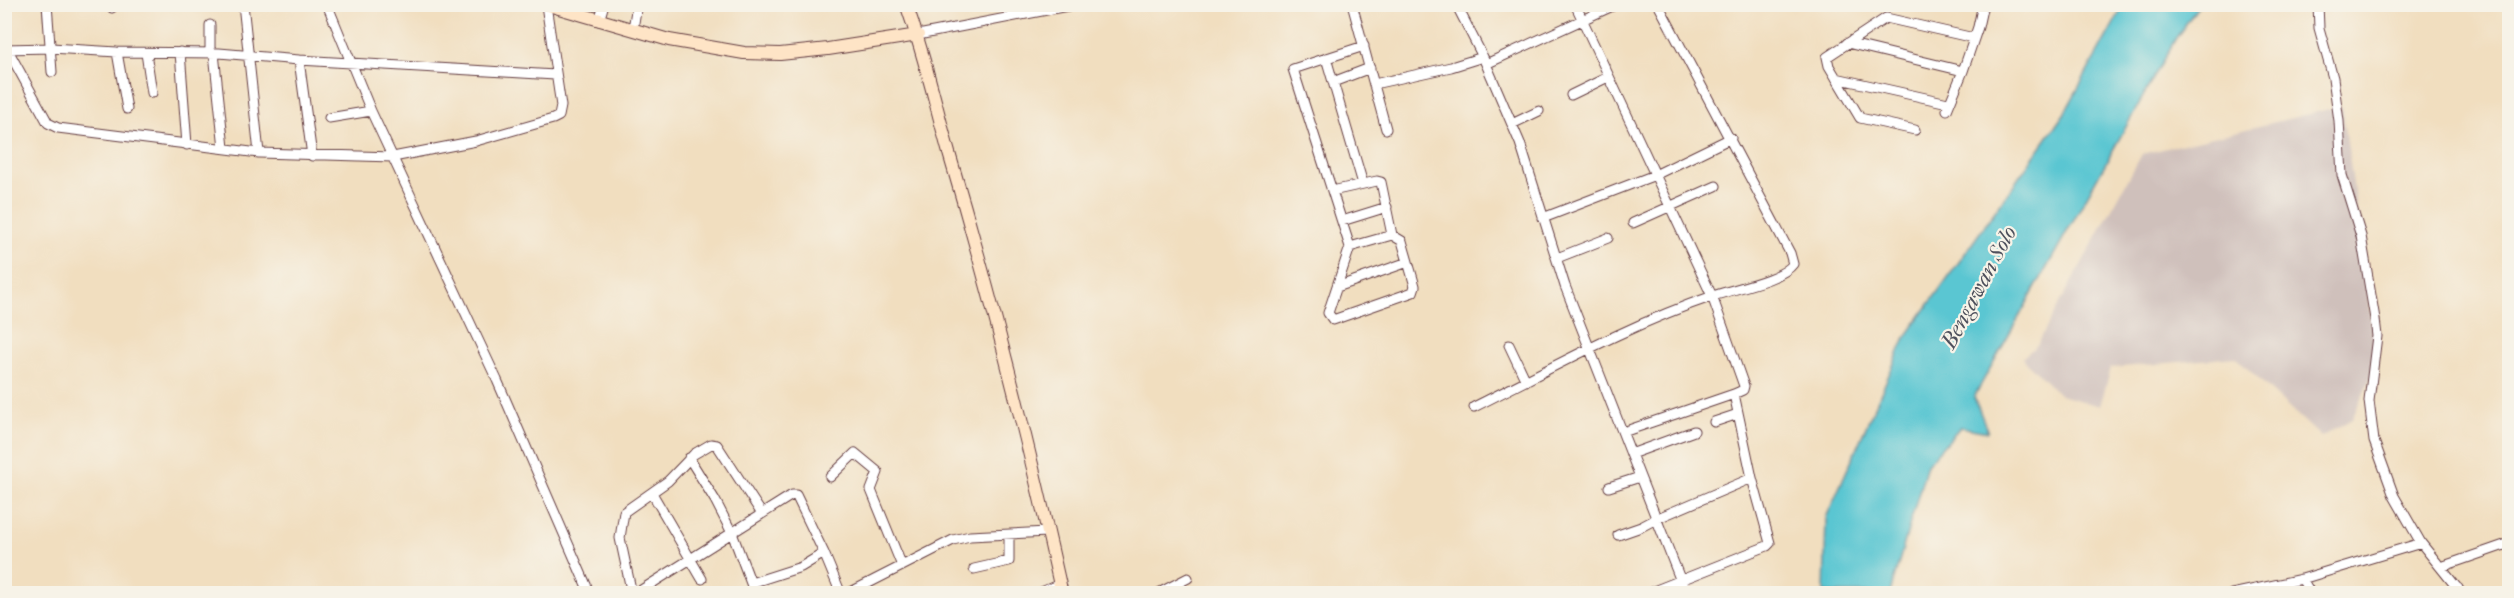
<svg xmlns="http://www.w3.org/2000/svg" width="2514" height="598" font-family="'IM FELL French Canon',serif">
	<rect width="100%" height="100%" fill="#f7f3e8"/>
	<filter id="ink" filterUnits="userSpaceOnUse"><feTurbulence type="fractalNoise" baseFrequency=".0167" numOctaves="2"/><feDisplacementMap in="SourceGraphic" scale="12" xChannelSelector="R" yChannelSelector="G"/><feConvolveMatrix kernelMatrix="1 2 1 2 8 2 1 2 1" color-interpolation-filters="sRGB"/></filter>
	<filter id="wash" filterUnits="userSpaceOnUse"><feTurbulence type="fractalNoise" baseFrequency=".008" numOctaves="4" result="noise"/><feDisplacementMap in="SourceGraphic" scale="24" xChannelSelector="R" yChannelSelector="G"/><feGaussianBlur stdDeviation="1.35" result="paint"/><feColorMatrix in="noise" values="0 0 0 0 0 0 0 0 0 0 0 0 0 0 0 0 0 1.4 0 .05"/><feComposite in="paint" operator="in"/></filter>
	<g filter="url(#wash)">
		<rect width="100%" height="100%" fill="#f1debf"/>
		<path fill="#cfc0bb" d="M2342,106L2378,362L2352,419L2321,437L2235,357L2111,368L2100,406L2060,395L2022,358L2037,345L2142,154Z"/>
		<path fill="#5ac6d2" stroke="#52727e" stroke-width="1.5" d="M2124,5H2199L2176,38L1974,397L1988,432L1960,427L1927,464L1890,593H1824L1826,518L1905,338L2064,114Z"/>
	</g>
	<g filter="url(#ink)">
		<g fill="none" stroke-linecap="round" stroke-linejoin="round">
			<g stroke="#633c41" stroke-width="11">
				<path id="street" d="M47,4L52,72
					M111,4L112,8
					M243,4L259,153
					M327,4L371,111L497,380L590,594
					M1352,4L1386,129
					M1456,4L1483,57L1520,143L1565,286L1686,594
					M1575,4L1712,296L1744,386L1743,390L1734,394L1623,432
					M2318,4L2319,28L2333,78L2339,121L2342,175L2361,236L2375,319L2377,336L2369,401L2374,441L2394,496L2421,543L2462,594
					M599,21L604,4
					M633,29L637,4
					M918,35L1078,4
					M4,43L48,123L58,128L259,153L393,157L476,141L553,119L559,116L561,106L546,5
					M1847,43L1963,71
					M4,49L51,48L117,52L219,53L299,60L555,75
					M117,52L127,109
					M180,52L187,145
					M146,53L152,93
					M210,53V25
					M214,53L224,148
					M1326,58L1363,184
					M299,60L312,156
					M1486,64L1617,4
					M1836,78L1948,103
					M1333,82L1370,68
					M1374,84L1451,67L1483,57
					M1571,95L1608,77
					M1947,110L1963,71L1978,27L1983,4
					M329,118L371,111
					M1512,124L1539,111
					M1915,130L1860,118L1829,66L1827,57L1886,18L1974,38
					M1332,191L1377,181L1381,182L1392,235
					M1543,218L1655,175L1731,138
					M1342,221L1387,207
					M1633,223L1716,186
					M1350,247L1392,235L1402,241L1415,286L1413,292L1333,320L1328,313L1350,247L1293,69L1364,46
					M1557,258L1608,238
					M1337,287L1408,262
					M1509,345L1526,381
					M1474,407C1552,368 1630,324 1713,296C1732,289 1782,280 1793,264L1790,253L1658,4
					M1714,422L1738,414
					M1631,454L1694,431
					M689,458L715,500L732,533L755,594
					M830,477L855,453L878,472L871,490L902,566
					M1609,487L1640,477
					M652,493L702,579
					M1618,535L1641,527L1658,518L1752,478
					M824,553L841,594
					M2441,567L2510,543
					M974,569L1009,561V535
					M2302,579L2311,594
					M632,594L620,538L624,512L668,481L694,454L711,444L717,445L762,514
					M635,594L792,495H796L824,553L801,567L751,583
					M847,594L953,540L970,536L1047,532
					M1037,594L1060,584
					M1157,594L1188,578
					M1646,594L1767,546L1770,543L1752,478L1734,394
					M2232,594L2302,579L2421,543
					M2444,594L2458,588"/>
			</g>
			<g stroke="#633c41" stroke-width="14">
				<path id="secondary" d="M545,4L669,40L744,53L780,54L828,49L918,35
					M906,4C924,53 935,103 949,153C992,298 1029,446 1062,594"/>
			</g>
			<use href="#street" stroke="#fff" stroke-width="9"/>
			<use href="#secondary" stroke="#fee4c6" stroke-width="12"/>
		</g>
	</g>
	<g text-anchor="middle" stroke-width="4.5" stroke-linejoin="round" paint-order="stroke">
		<g font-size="22" font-style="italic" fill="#4f515d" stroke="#f7f3e8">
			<text transform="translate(1978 287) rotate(-62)" y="8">Bengawan Solo</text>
		</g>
	</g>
	<rect width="2514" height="598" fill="none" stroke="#f7f3e8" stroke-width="24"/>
</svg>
